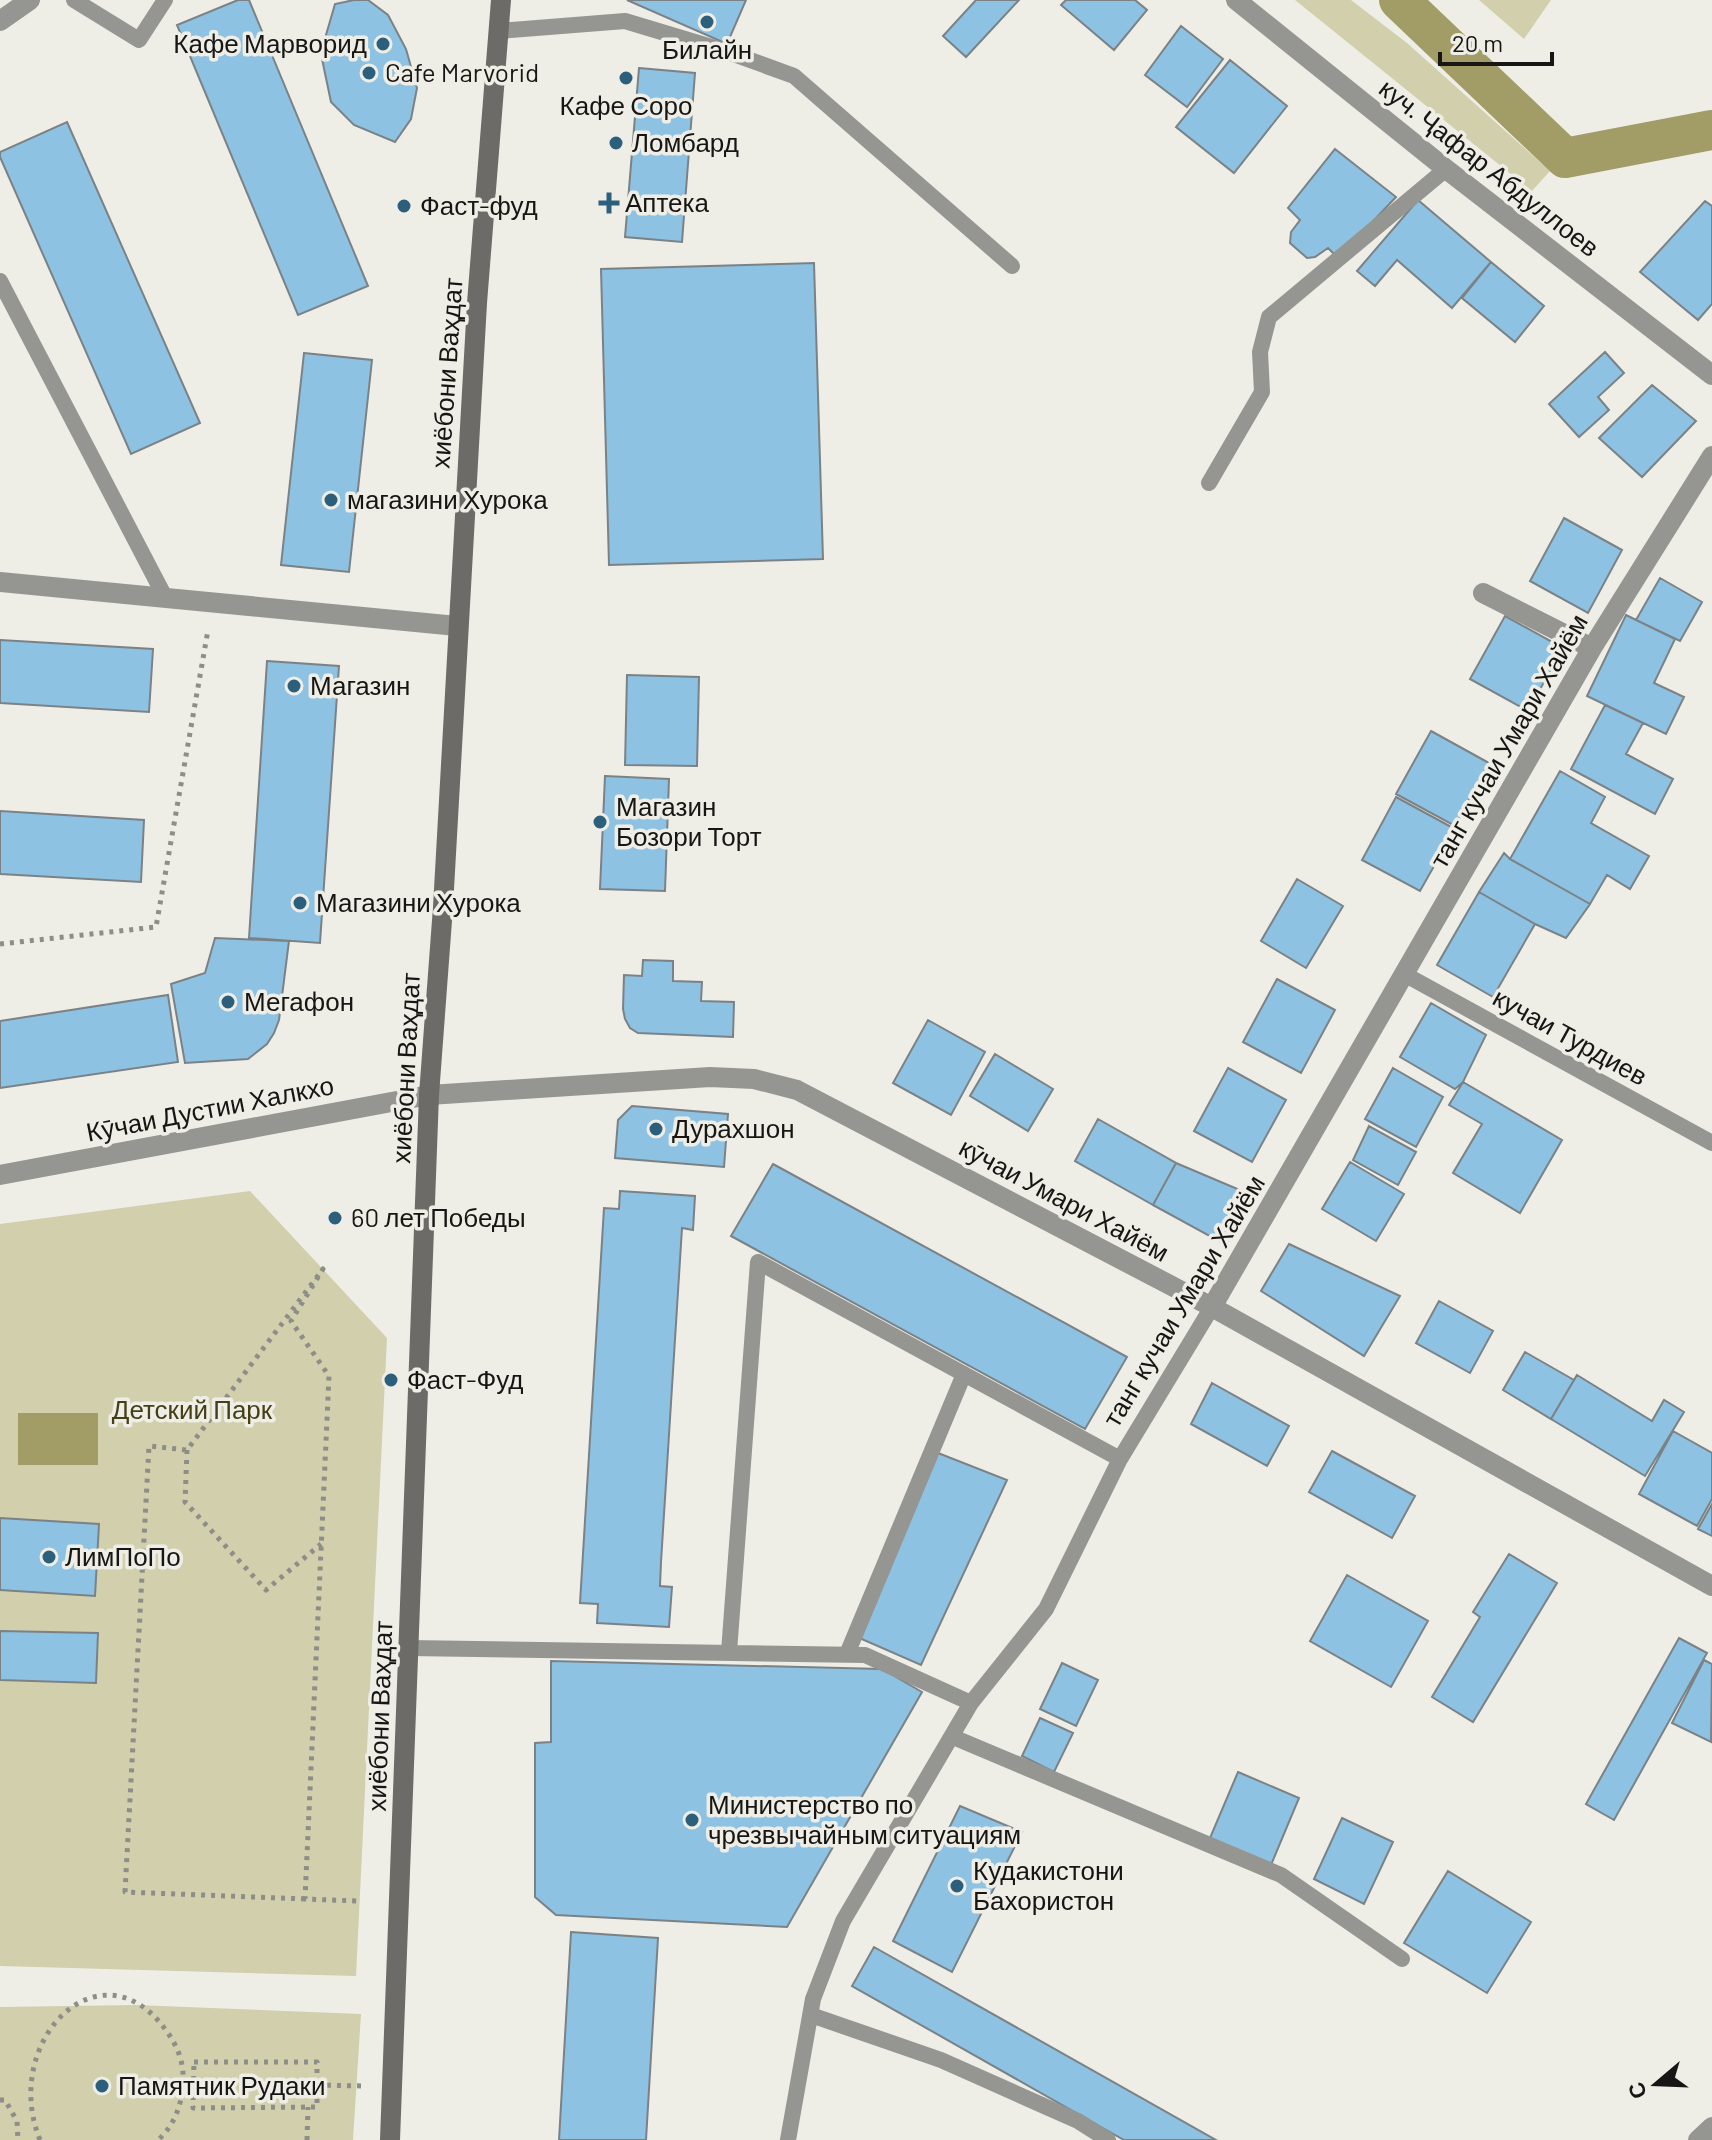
<svg xmlns="http://www.w3.org/2000/svg" width="1712" height="2140" font-family="Barlow,sans-serif">
	<rect width="100%" height="100%" fill="#eeeee6"/>
	<path fill="#d2cfad" d="M1295,0H1351L1407,43L1550,171L1532,191Z
		M1479,0H1551L1524,39Z
		M250,1191L387,1338L356,1976L0,1966V1224Z
		M136,2005L361,2014L353,2140H0V2007Z"/>
	<path fill="#a29c67" d="M18,1413H98V1465H18Z"/>
	<g fill="none" stroke-linecap="round" stroke-linejoin="round">
		<path stroke="#a29c67" stroke-width="40" d="M1399,0L1565,158L1712,130"/>
	</g>
	<path fill="#8ec2e2" stroke="#7b8286" stroke-width="2" d="M238,0H249L368,286L298,315L177,25Z
		M354,0H368L388,15L406,49L417,88L411,119L395,142L354,125L331,102L322,59L326,35L335,4Z
		M627,0H746L727,44Z
		M976,0H1019L966,57L943,36Z
		M1066,0H1135L1147,10L1114,50L1061,5Z
		M1181,26L1223,59L1187,107L1145,75Z
		M1230,60L1287,106L1234,173L1176,127Z
		M639,68L695,73L682,242L625,237Z
		M67,122L200,423L131,454L0,157V152Z
		M1335,149L1396,197L1338,258L1328,248L1315,257L1307,258L1290,243L1291,232L1300,220L1288,208Z
		M1418,200L1491,262L1452,308L1397,260L1375,286L1357,271Z
		M1705,201L1712,206V304L1698,320L1640,272Z
		M1491,262L1544,306L1515,342L1462,298Z
		M814,263L823,559L609,565L601,269Z
		M1605,352L1624,373L1598,397L1609,410L1579,437L1549,404Z
		M304,353L372,360L349,572L281,565Z
		M1652,385L1696,421L1642,477L1599,438Z
		M1564,518L1622,550L1588,613L1530,581Z
		M1660,578L1702,602L1680,641L1636,620Z
		M1626,615L1675,639L1654,683L1684,697L1666,734L1587,696Z
		M1505,616L1563,648L1528,711L1470,679Z
		M0,640L153,649L149,712L0,703Z
		M267,661L339,666L320,943L249,938Z
		M627,675L699,677L697,766L625,765Z
		M1605,705L1643,723L1626,754L1673,779L1655,814L1571,769Z
		M1431,731L1489,763L1455,826L1396,794Z
		M1560,771L1605,797L1591,823L1649,856L1630,889L1607,875L1590,904L1510,859Z
		M605,776L669,779L665,891L600,889Z
		M1396,797L1455,829L1420,891L1362,860Z
		M0,811L144,820L141,882L0,874Z
		M1504,853L1510,859L1590,904L1566,938L1535,924L1479,892Z
		M1297,879L1343,906L1306,968L1261,941Z
		M1479,892L1535,924L1493,997L1437,965Z
		M215,938L289,941L279,1020L274,1033L267,1044L248,1059L185,1063L171,984L205,973Z
		M643,960L673,961V981L702,982L701,1001L734,1002L733,1037L638,1033L630,1028L625,1019L623,1009L624,975L642,976Z
		M1277,979L1335,1010L1301,1073L1243,1042Z
		M168,995L178,1062L0,1088V1021Z
		M1431,1003L1486,1035L1463,1082L1455,1089L1400,1057Z
		M928,1020L985,1052L951,1115L893,1083Z
		M995,1054L1053,1089L1028,1131L970,1096Z
		M1228,1068L1286,1100L1252,1162L1194,1131Z
		M1393,1068L1443,1097L1416,1147L1365,1119Z
		M1463,1082L1562,1140L1520,1213L1453,1173L1482,1124L1449,1105Z
		M632,1106L728,1114L724,1167L615,1158L618,1120Z
		M1098,1119L1176,1163L1153,1205L1075,1161Z
		M1369,1126L1416,1152L1398,1185L1353,1160Z
		M1350,1162L1404,1194L1376,1241L1322,1209Z
		M1176,1163L1254,1196L1226,1245L1153,1205Z
		M773,1164L1127,1357L1085,1429L731,1236Z
		M620,1191L695,1196L693,1230L682,1228L661,1562L660,1586L672,1587L669,1627L597,1623L598,1604L580,1603L604,1208L619,1209Z
		M1289,1244L1400,1296L1364,1356L1261,1291Z
		M1439,1301L1493,1331L1470,1373L1416,1343Z
		M1525,1352L1574,1380L1551,1419L1503,1390Z
		M1577,1375L1652,1421L1664,1400L1684,1412L1645,1476L1551,1419Z
		M1212,1383L1289,1426L1267,1466L1191,1424Z
		M1673,1431L1712,1453V1499L1697,1526L1639,1494Z
		M1332,1451L1415,1496L1392,1538L1309,1492Z
		M938,1453L1007,1480L921,1665L857,1637Z
		M1712,1504V1536L1698,1529Z
		M0,1518L99,1524L95,1596L0,1590Z
		M1509,1554L1557,1583L1473,1722L1432,1697L1480,1617L1473,1612Z
		M1347,1575L1428,1621L1391,1687L1310,1641Z
		M0,1631L98,1633L96,1683L0,1680Z
		M1679,1638L1707,1653L1614,1820L1586,1804Z
		M1704,1660L1712,1664L1711,1742L1672,1723Z
		M551,1661L882,1669L922,1692L787,1927L556,1915L535,1897V1743L551,1742Z
		M1062,1663L1098,1680L1076,1726L1040,1709Z
		M1040,1718L1073,1733L1054,1772L1022,1756Z
		M1238,1772L1299,1798L1271,1865L1210,1838Z
		M960,1806L1022,1832L952,1972L893,1941Z
		M1342,1818L1393,1842L1364,1904L1314,1879Z
		M1448,1871L1531,1922L1487,1993L1404,1943Z
		M571,1932L658,1938L646,2140H559Z
		M874,1947L1216,2140H1124L852,1986Z"/>
	<g fill="none" stroke-linecap="round" stroke-linejoin="round">
		<path stroke="#8e8e88" stroke-width="5" stroke-dasharray="4 6" stroke-linecap="butt" d="M0,944L156,927L208,630
			M187,1450L185,1502L266,1590L321,1544
			M305,1899L125,1892L149,1446L187,1450L323,1269L291,1321L329,1376L305,1899L359,1901
			M194,2062H317V2107L193,2108Z
			M317,2085L364,2086
			M0,2100H5L17,2121L18,2140
			M40,2140C0,2041 100,1941 165,2029C175,2042 182,2057 183,2073C184,2098 177,2123 158,2140
			M307,2140L308,2107"/>
		<path stroke="#959592" stroke-width="16" d="M74,0L139,40L165,0
			M499,31L625,21L728,52L794,76L1012,266
			M0,281L166,599
			M1209,483L1262,392L1260,352L1269,317L1446,169
			M1404,974L1712,1143
			M408,1648L865,1655L971,1703
			M729,1652L758,1262L1120,1459
			M847,1654L964,1374
			M953,1737L1281,1875L1402,1959
			M811,2015L941,2060L1078,2121L1108,2140
			M788,2140L813,1999L843,1921L971,1703L1046,1609L1120,1459L1212,1307"/>
		<path stroke="#959592" stroke-width="20" d="M0,21L30,0"/>
		<path stroke="#959592" stroke-width="20" d="M1236,0L1446,169L1712,375
			M0,582L457,626
			M1483,593L1592,648
			M429,1095L710,1077L754,1079L797,1090L1212,1307L1712,1586
			M1212,1307L1592,648L1712,456
			M1698,2140L1712,2127"/>
		<path stroke="#959592" stroke-width="20" d="M0,1175L429,1095"/>
		<path stroke="#6c6b67" stroke-width="20" d="M390,2140L429,1095L443,907L477,303L501,0"/>
	</g>
	<g fill="#2c5f7c" stroke="#eeeee6" stroke-width="3">
		<circle cx="707" cy="22" r="8"/>
		<circle cx="383" cy="44" r="8"/>
		<circle cx="369" cy="73" r="8"/>
		<circle cx="626" cy="78" r="8"/>
		<circle cx="616" cy="143" r="8"/>
		<path d="M605 191h8v8h8v8h-8v8h-8v-8h-8v-8h8z"/>
		<circle cx="404" cy="206" r="8"/>
		<circle cx="331" cy="500" r="8"/>
		<circle cx="294" cy="686" r="8"/>
		<circle cx="600" cy="822" r="8"/>
		<circle cx="300" cy="903" r="8"/>
		<circle cx="228" cy="1002" r="8"/>
		<circle cx="656" cy="1129" r="8"/>
		<circle cx="335" cy="1218" r="8"/>
		<circle cx="391" cy="1380" r="8"/>
		<circle cx="49" cy="1557" r="8"/>
		<circle cx="692" cy="1820" r="8"/>
		<circle cx="957" cy="1886" r="8"/>
		<circle cx="102" cy="2086" r="8"/>
	</g>
	<g text-anchor="middle" stroke-width="7" stroke-linejoin="round" paint-order="stroke">
		<g font-size="26" fill="#171614" stroke="#eeeee6" text-anchor="start">
			<text x="367" y="53" text-anchor="end">Кафе Марворид</text>
			<text x="707" y="59" text-anchor="middle">Билайн</text>
			<text x="385" y="82">Cafe Marvorid</text>
			<text x="626" y="115" text-anchor="middle">Кафе Соро</text>
			<text x="632" y="152">Ломбард</text>
			<text x="625" y="212">Аптека</text>
			<text x="420" y="215">Фаст-фуд</text>
			<text x="347" y="509">магазини Хурока</text>
			<text x="310" y="695">Магазин</text>
			<text x="616" y="816">Магазин<tspan x="616" dy="30">Бозори Торт</tspan></text>
			<text x="316" y="912">Магазини Хурока</text>
			<text x="244" y="1011">Мегафон</text>
			<text x="672" y="1138">Дурахшон</text>
			<text x="351" y="1227">60 лет Победы</text>
			<text x="407" y="1389">Фаст-Фуд</text>
			<text x="65" y="1566">ЛимПоПо</text>
			<text x="708" y="1814">Министерство по<tspan x="708" dy="30">чрезвычайным ситуациям</tspan></text>
			<text x="973" y="1880">Кудакистони<tspan x="973" dy="30">Бахористон</tspan></text>
			<text x="118" y="2095">Памятник Рудаки</text>
		</g>
		<g font-size="26" fill="#171614" stroke="#eeeee6">
			<text transform="translate(1489 168) rotate(38)" y="9">куч. Ҷафар Абдуллоев</text>
			<text transform="translate(447 373) rotate(-86)" y="9">хиёбони Ваҳдат</text>
			<text transform="translate(1509 741) rotate(-60)" y="9">танг кучаи Умари Хайём</text>
			<text transform="translate(1570 1037) rotate(29)" y="9">кучаи Турдиев</text>
			<text transform="translate(406 1068) rotate(-87)" y="9">хиёбони Ваҳдат</text>
			<text transform="translate(210 1109) rotate(-11)" y="9">Кӯчаи Дустии Халкхо</text>
			<text transform="translate(1064 1200) rotate(28)" y="9">кӯчаи Умари Хайём</text>
			<text transform="translate(1184 1301) rotate(-59)" y="9">танг кучаи Умари Хайём</text>
			<text transform="translate(380 1716) rotate(-88)" y="9">хиёбони Ваҳдат</text>
		</g>
		<g font-size="26" fill="#443f15" stroke="#eeeee6">
			<text x="192" y="1419">Детский Парк</text>
		</g>
	</g>
	<g transform="translate(1656 2084) rotate(251)" stroke="#eeeee6" stroke-width="6" paint-order="stroke">
	<path d="M0-6L14 30L0 20L-14 30Z" fill="#171614"/>
	<text y="-12" font-size="22" font-weight="bold" text-anchor="middle" fill="#171614">С</text>
	</g>
	<path d="M1440 52v12h112v-12" fill="none" stroke="#171614" stroke-width="4"/>
	<text x="1452" y="52" font-size="24" fill="#171614" stroke="#eeeee6" stroke-width="6" paint-order="stroke">20 m</text>
</svg>
